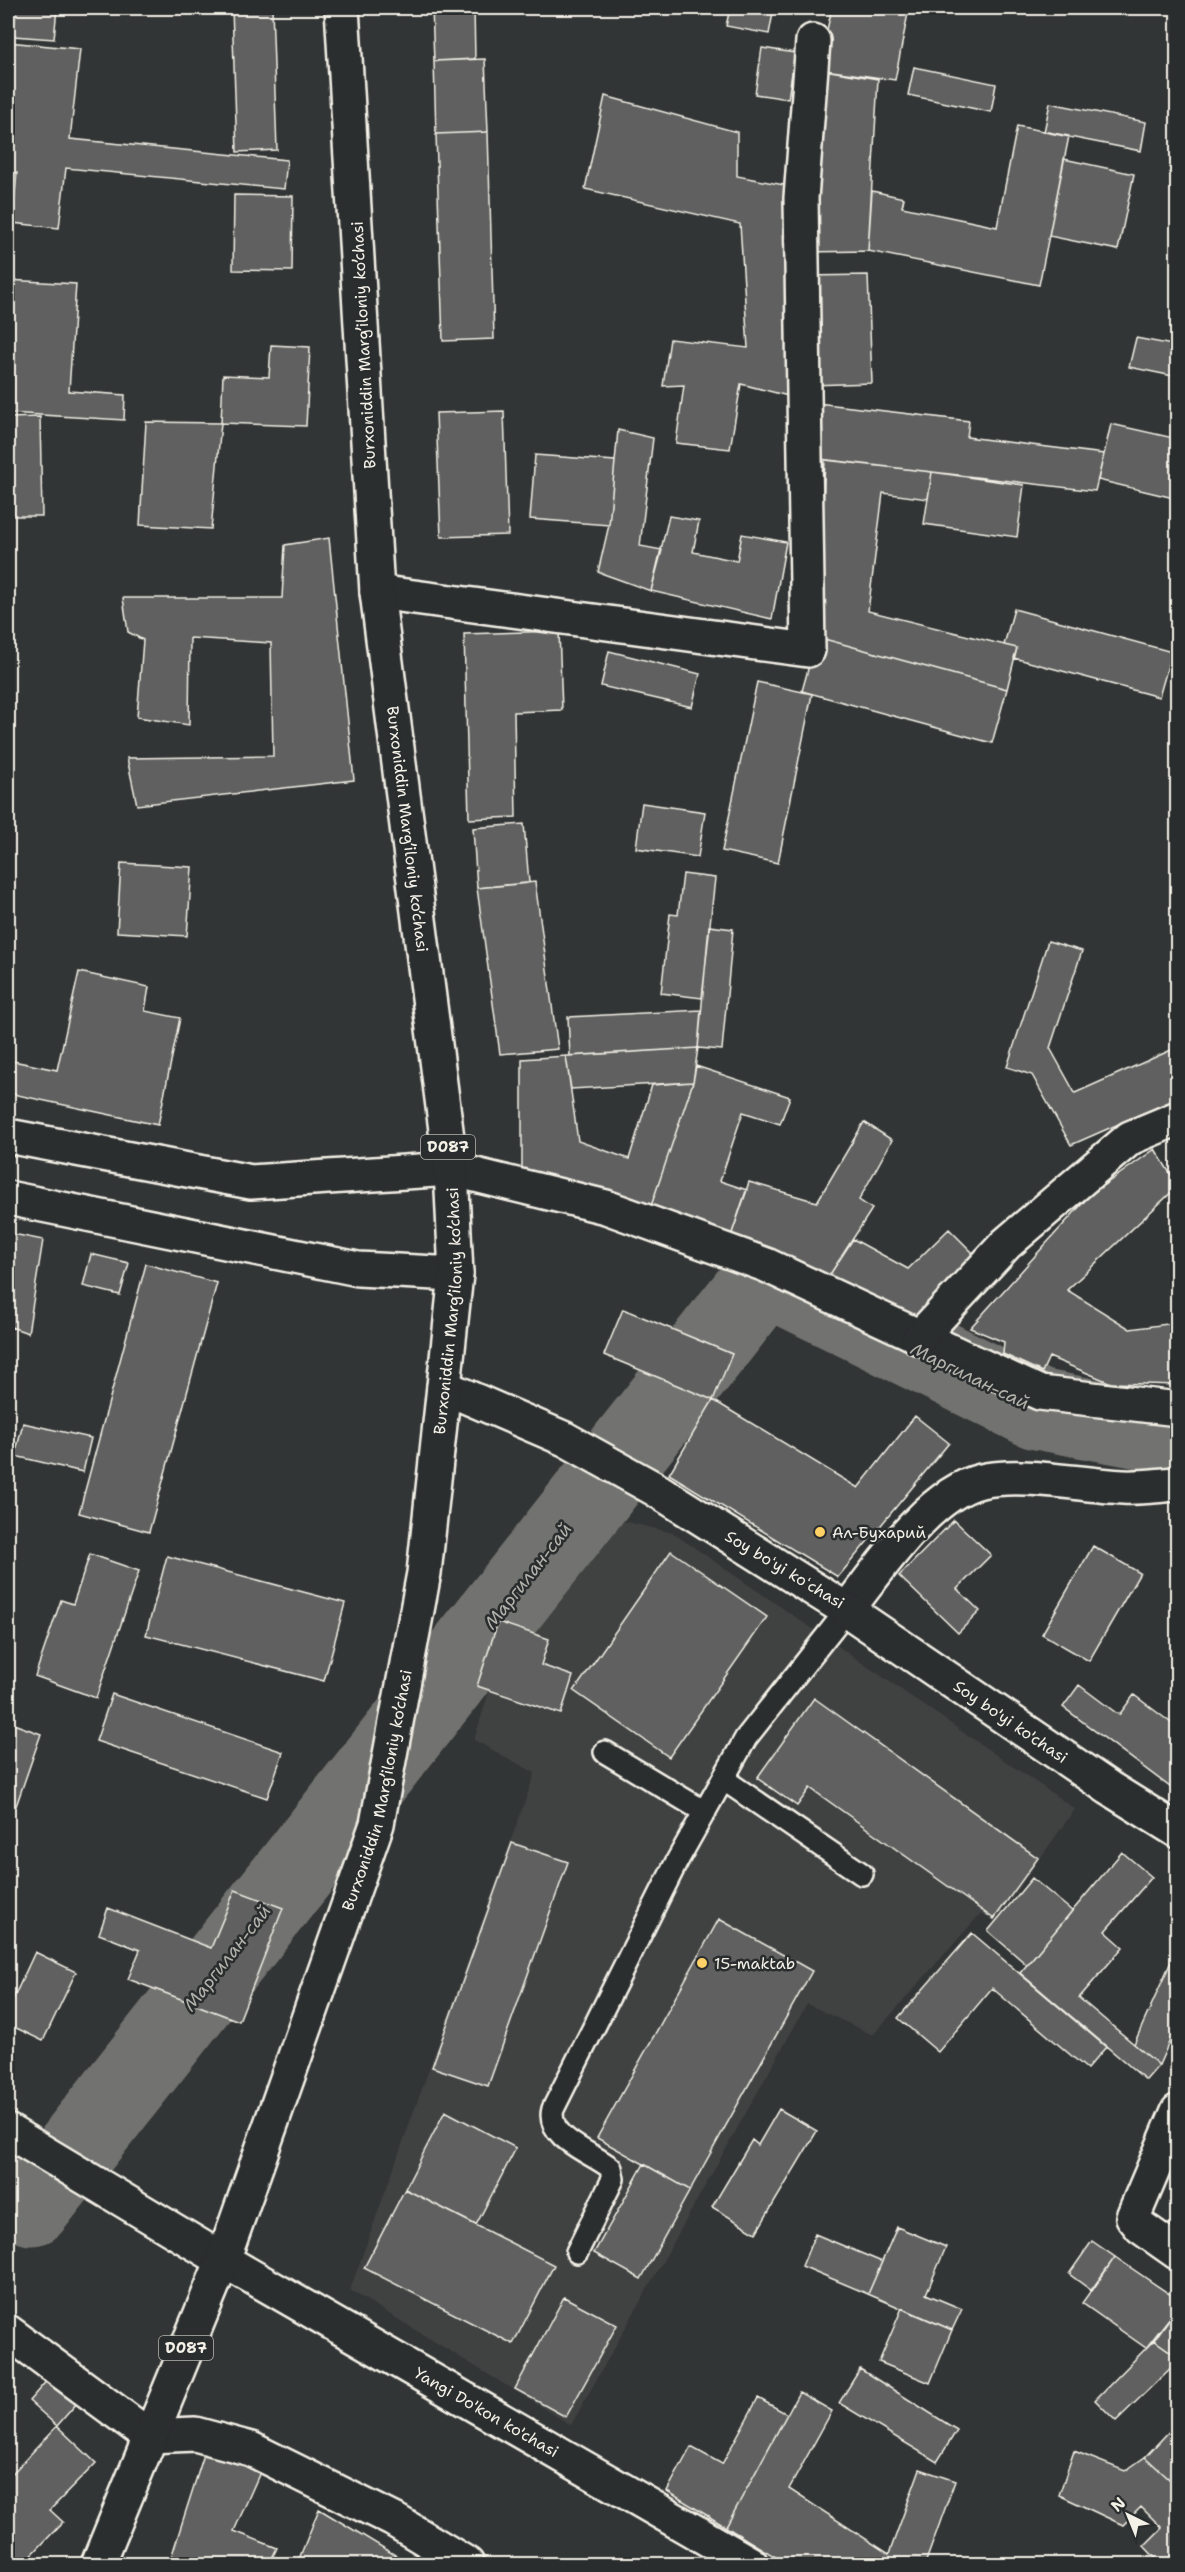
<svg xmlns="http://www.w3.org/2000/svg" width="1185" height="2572" font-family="'Shantell Sans',sans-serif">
	<rect width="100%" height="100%" fill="#323535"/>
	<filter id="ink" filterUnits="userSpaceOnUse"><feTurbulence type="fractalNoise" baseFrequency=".0167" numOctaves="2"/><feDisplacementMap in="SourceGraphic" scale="12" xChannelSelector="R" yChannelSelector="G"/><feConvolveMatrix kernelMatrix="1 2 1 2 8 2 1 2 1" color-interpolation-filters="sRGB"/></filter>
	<g filter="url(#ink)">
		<path fill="#404242" d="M548,1503L673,1533L1075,1809L995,1922L981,1913L873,2035L807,2004L571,2425L350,2290L535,1773L474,1740Z"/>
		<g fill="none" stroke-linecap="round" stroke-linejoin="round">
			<path stroke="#727370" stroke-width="81" d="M8,2191L32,2205L766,1275L1037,1409L1178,1435"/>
		</g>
		<path fill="#5f605f" stroke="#f4f1e8" stroke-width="1.5" d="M16,8H57L54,39L13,36Z
			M232,8H272L277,150L237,152Z
			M432,8H474L475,59L434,61Z
			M730,8H774L769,34L726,26Z
			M832,8H909L895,80L818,69Z
			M8,42L80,49L70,139L287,160L284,189L66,168L59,228L12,223L17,173L8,172Z
			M762,48L795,53L788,99L755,94Z
			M485,59L488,132L436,134L434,61Z
			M914,67L996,84L991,112L908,95Z
			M818,69L878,79L868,251L806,252Z
			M605,96L737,132V176L795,187L796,398L741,384L730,449L676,443L684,385L663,386L670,339L748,348L740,224L585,189Z
			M1050,103L1146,122L1141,151L1044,132Z
			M1017,126L1069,136L1039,285L868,251L872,191L904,198L902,207L997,227Z
			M488,132L494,339L443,341L436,134Z
			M1064,159L1134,174L1118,250L1049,236Z
			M234,195L293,196L292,271L233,270Z
			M868,275L872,383L811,385L805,276Z
			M8,280L76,284L69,391L125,395L124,420L8,413Z
			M1136,338L1178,346V377L1129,367Z
			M271,345L310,347L306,426L221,423L223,375L269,377Z
			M817,403L969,421L967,437L1104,454L1095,491L811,458Z
			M504,411L508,535L441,537L436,413Z
			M40,417L42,516H8V418Z
			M146,422L221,423L211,529L140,525Z
			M1111,424L1178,439V499L1098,480Z
			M618,430L653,438L640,546L662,550L651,591L598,572L609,525Z
			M535,455L615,461L609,525L530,519Z
			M825,460L932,472L928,499L883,493L868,611L1017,648L1007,689L817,637Z
			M932,472L1024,485L1017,537L924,524Z
			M669,516L699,521L693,552L737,561L742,534L786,542L772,619L651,591Z
			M329,538L354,780L137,805L127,758L273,756L271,643L190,638L189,725L137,717L143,640L128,632L123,598H282L285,545Z
			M1014,609L1172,652L1159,697L1014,658L1017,648L1004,645Z
			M559,631L562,710L514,712L516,817L469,819L464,634Z
			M817,637L1007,689L992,743L802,691Z
			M609,651L700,674L692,707L601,686Z
			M757,682L812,694L778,863L722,851Z
			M642,803L705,812L698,857L636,848Z
			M524,824L529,883L477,888L473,828Z
			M121,863L192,867L187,936L117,932Z
			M683,874L715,878L702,998L661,993L670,914L678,915Z
			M535,882L558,1049L500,1054L477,888Z
			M709,926L733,929L722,1050L698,1048Z
			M1048,941L1082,951L1050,1048L1075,1093L1178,1047V1098L1071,1145L1032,1075L1007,1067Z
			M79,972L149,987L145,1011L180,1018L158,1125L8,1093V1060L57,1070Z
			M701,1010L698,1048L570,1056L568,1017Z
			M698,1048L693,1082L571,1089L566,1056Z
			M566,1056L578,1141L629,1159L652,1085L693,1082L649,1212L522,1169V1059Z
			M696,1066L790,1097L780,1124L743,1112L720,1181L747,1190L730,1239L649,1212L693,1082Z
			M864,1122L892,1140L859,1200L872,1209L829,1276L730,1239L749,1182L817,1202Z
			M1155,1149L1178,1186L1067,1290L1130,1329L1175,1323L1178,1330V1385L1111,1383L1049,1357L1042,1372L1003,1354L1004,1342L970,1328L1090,1195Z
			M949,1229L976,1256L911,1321L829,1276L853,1239L908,1269Z
			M8,1233L43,1240L28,1333L11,1327L8,1344Z
			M91,1254L129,1263L120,1295L83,1286Z
			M146,1264L217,1283L149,1532L79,1513Z
			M623,1309L732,1354L713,1400L604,1355Z
			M713,1400L858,1488L915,1416L949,1443L838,1577L669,1474Z
			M23,1423L91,1438L83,1472L15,1456Z
			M954,1520L991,1555L957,1589L980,1611L958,1633L899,1576Z
			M1093,1546L1140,1573L1089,1661L1042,1634Z
			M671,1551L767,1617L669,1757L574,1691Z
			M90,1554L139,1571L96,1698L35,1676L61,1600L73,1604Z
			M167,1556L345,1603L324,1681L146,1635Z
			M498,1622L549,1639L541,1665L573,1676L561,1714L477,1686Z
			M1079,1685L1119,1715L1134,1695L1178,1728V1793L1063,1707Z
			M112,1694L283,1752L267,1798L96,1741Z
			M814,1698L1038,1858L994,1919L810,1788L797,1806L757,1778Z
			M8,1722L41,1734L16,1806L8,1803Z
			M512,1843L568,1862L488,2086L432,2067Z
			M1122,1852L1152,1877L1105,1931L1123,1947L1079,1998L1159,2065L1146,2080L1020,1973Z
			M1032,1878L1072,1911L1027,1965L988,1931Z
			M235,1890L283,1908L239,2021L128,1979L140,1950L99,1934L108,1908L211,1948Z
			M719,1919L812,1971L690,2190L597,2138Z
			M972,1933L1106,2047L1087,2069L992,1988L938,2052L898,2018Z
			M1178,1946V2022L1159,2065L1134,2044Z
			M35,1952L76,1972L43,2041L8,2024V2010Z
			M779,2109L817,2131L756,2233L712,2207L752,2140L758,2145Z
			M445,2111L516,2148L476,2225L405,2189Z
			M644,2164L690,2190L641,2279L594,2253Z
			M405,2189L554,2265L513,2344L364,2268Z
			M1178,2214V2240L1166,2232Z
			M897,2227L946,2247L926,2294L962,2309L952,2330L868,2294Z
			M815,2234L882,2262L868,2294L802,2266Z
			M1092,2241L1115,2257L1092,2291L1069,2274Z
			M1115,2257L1178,2300V2307L1146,2348L1082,2303Z
			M564,2297L617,2325L566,2417L515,2389Z
			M1178,2307V2357L1154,2340Z
			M902,2308L952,2330L930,2383L879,2362Z
			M1154,2340L1178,2357V2361L1116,2421L1095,2400Z
			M860,2369L957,2430L937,2462L839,2403Z
			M49,2378L77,2403L57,2426L29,2401Z
			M799,2392L832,2411L789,2489L889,2554L920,2469L955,2481L925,2564H787L726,2527Z
			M758,2398L787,2414L726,2527L667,2491L691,2447L722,2464Z
			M1178,2422V2487L1145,2457Z
			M57,2426L96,2463L50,2510L63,2522L23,2564H8V2478Z
			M206,2448L261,2470L234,2531L277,2548L269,2564H169Z
			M1074,2451L1125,2471L1145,2457L1178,2487V2564H1161L1144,2546L1162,2528L1141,2507L1123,2525L1059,2495Z
			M319,2509L410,2564H297Z"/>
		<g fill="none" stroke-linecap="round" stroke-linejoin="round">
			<g stroke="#f4f1e8" stroke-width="26">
				<path id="lane" d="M605,1752L705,1812
					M723,1779L862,1874
					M577,2252L613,2179L611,2168C593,2153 545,2138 553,2109L677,1861L746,1738L847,1610"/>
			</g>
			<g stroke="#f4f1e8" stroke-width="38">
				<g id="street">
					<path d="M377,592L808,650L801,198L813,41"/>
					<path d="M8,1136L251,1182L451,1169L606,1207L766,1265L1040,1393L1178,1409"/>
					<path d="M8,1198L358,1269L456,1274"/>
					<path d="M919,1338L1006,1244L1130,1138L1178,1118"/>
					<path d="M444,1387L565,1439L655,1489L847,1610C879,1569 929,1493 981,1481C1024,1472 1078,1485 1123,1487C1141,1488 1159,1485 1178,1484"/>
					<path id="s1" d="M847,1610L1109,1788L1178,1831"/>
					<path d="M1178,2111L1133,2217L1141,2227L1178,2253"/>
					<path id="s2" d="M8,2131L223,2260L751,2564"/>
					<path d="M8,2332L149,2436L195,2434L251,2449L394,2520L467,2564"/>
				</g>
			</g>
			<g stroke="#f4f1e8" stroke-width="38">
				<g id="primary">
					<path id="s3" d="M98,2564L223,2260L377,1824L424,1573L456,1274L451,1169L377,592L342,8"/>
				</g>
			</g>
			<use href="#lane" stroke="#2a2d2e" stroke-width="21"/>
			<use href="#street" stroke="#2a2d2e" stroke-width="33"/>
			<use href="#primary" stroke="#2a2d2e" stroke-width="33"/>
		</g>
	</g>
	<g fill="#ffd166" stroke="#2a2d2e" stroke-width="2">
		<circle cx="820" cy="1532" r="6"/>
		<circle cx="702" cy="1963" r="6"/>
	</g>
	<g text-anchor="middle" stroke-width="5" stroke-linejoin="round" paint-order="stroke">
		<g fill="#2a2d2e" stroke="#b7b6b0" stroke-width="1.5">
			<rect x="421" y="1135" width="54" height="24" rx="4.5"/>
			<rect x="159" y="2336" width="54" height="24" rx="4.5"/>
		</g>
		<g font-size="15" font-weight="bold" fill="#f4f1e8">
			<text x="448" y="1152">D087</text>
			<text x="186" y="2353">D087</text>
		</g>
		<g font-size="16" fill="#f4f1e8" stroke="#2a2d2e">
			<text transform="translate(363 345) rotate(-93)" y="6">Burxoniddin Marg’iloniy ko’chasi</text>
			<text transform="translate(408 829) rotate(83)" y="6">Burxoniddin Marg’iloniy ko’chasi</text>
			<text dy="6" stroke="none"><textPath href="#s3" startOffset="1310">Burxoniddin Marg’iloniy ko’chasi</textPath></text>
			<text transform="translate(785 1569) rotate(31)" y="6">Soy boʻyi koʻchasi</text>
			<text dy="6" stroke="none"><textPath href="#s1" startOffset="198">Soy bo'yi ko'chasi</textPath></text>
			<text dy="6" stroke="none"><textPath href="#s3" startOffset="824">Burxoniddin Marg’iloniy ko’chasi</textPath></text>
			<text dy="6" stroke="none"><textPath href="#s2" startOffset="555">Yangi Do'kon ko'chasi</textPath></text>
		</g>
		<g font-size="16" fill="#f4f1e8" stroke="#2a2d2e" text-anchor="start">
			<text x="832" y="1538">Ал-Бухарий</text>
			<text x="714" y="1969">15-maktab</text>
		</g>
		<g font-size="18" font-style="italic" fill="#b3b2ac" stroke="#2a2d2e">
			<text transform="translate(970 1376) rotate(26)" y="6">Маргилан-сай</text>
			<text transform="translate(528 1576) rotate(-52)" y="6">Маргилан-сай</text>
			<text transform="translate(227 1958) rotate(-52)" y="6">Маргилан-сай</text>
		</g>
	</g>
	<rect width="1185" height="2572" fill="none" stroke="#2a2d2e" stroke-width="30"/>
	<rect x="15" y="15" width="1155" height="2542" fill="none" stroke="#f4f1e8" stroke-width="2" filter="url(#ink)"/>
	<g transform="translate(1128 2515) rotate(317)" stroke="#2a2d2e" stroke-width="4.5" paint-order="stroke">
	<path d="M0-4.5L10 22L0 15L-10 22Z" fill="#f4f1e8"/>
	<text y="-9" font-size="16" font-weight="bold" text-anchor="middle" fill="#f4f1e8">N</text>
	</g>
</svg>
